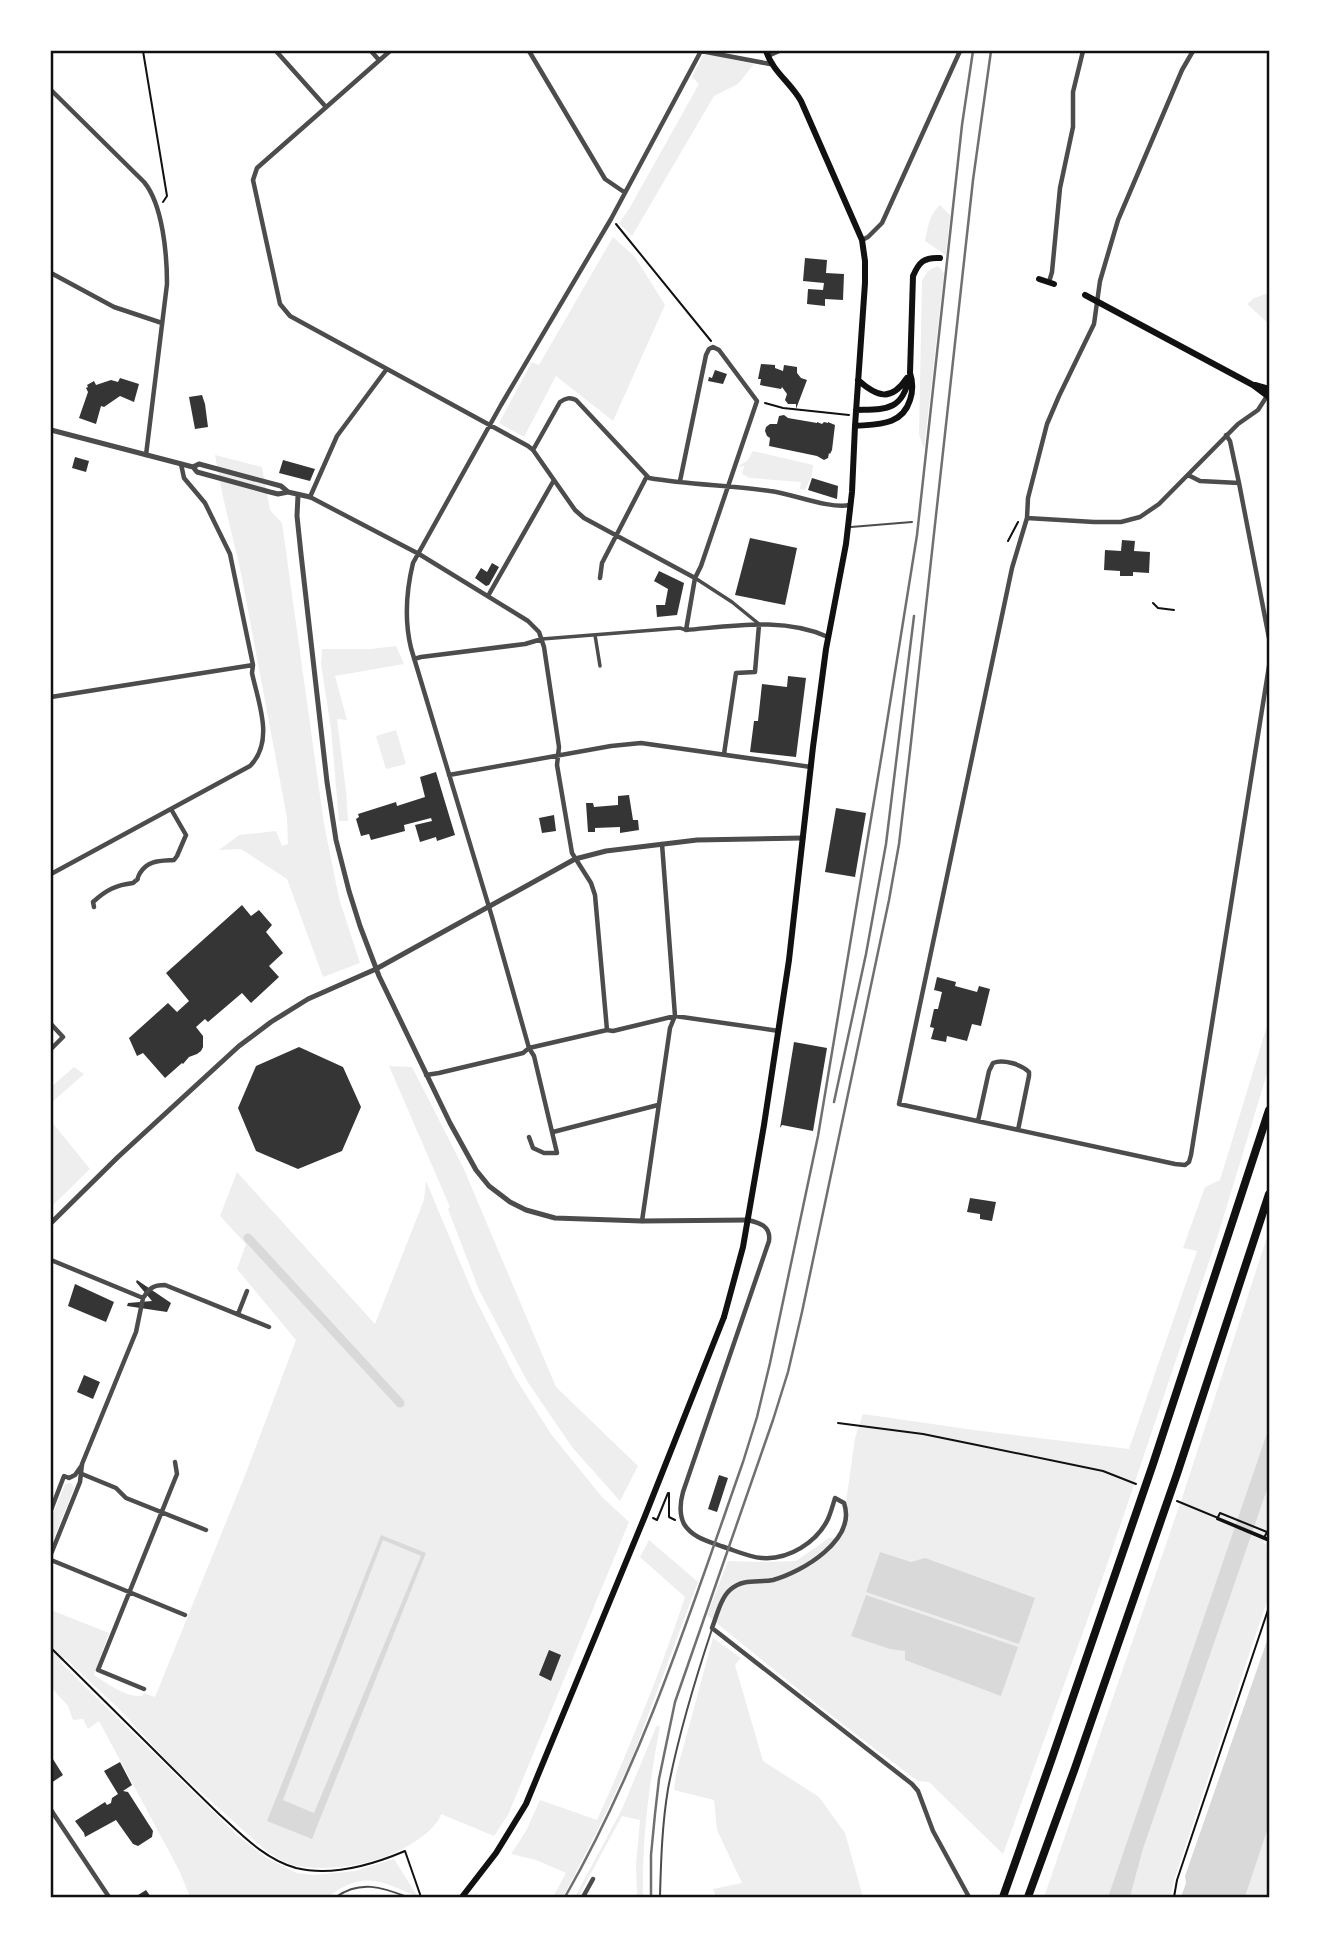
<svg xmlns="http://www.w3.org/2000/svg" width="1320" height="1948" font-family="Lato,sans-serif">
	<rect width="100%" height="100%" fill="#fff"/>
	<path fill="#eee" d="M704,53L754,64L738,84L714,96L632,236L619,223L629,209L699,84L692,77Z
		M940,205L950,215L946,255L925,241C928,227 929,215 940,205Z
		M613,237L635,257L665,305L613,421L556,376L524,437L499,423L532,362L539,365Z
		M938,266L944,273L924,449L919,434L922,282C925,273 929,269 938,266Z
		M1269,293V324L1247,304L1254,298Z
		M753,451L813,465L812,475L805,490L800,489L801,482L750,478L742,474L744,466L739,467L740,465L747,461Z
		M215,455L262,467L270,510L282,523L324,824L339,898L360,963L323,977L287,879L241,849L219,850L239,835L276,831L282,846L288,844L287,818L241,573L223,497Z
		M396,646L404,664L335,676L347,720L337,719L346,791L348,821H339L331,729L321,664L322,649H371Z
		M396,730L406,764L386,769L376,736Z
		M1269,1019V1067L1219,1232L1105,1571L1003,1854L929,1782L918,1781C846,1728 776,1672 707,1615L728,1561L763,1562L796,1561L829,1538H841L855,1438L863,1414L974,1430L1129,1449L1197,1251L1183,1248L1205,1187L1220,1180Z
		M389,1066L412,1067L463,1167L556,1387L638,1466L620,1501L572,1447L527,1381L479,1290L448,1209L450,1207Z
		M74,1067L84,1074L51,1103V1087Z
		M51,1121L90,1169L51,1207Z
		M237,1172L375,1324L424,1200L426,1181L475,1298L516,1379L551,1434L602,1497L629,1522L508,1815L494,1836L441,1814C439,1822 434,1825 429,1831C395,1861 342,1873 297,1866C285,1864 274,1856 264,1849L172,1766L120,1710L65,1658L60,1662L237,1835L268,1859L297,1873L314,1875L355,1871L394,1859L418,1897C380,1881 364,1870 328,1897H190L179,1870L99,1721L88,1729L83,1719L73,1720L68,1706L51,1687V1610L109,1633L94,1675C107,1683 126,1698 142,1696L144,1693L155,1697L244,1478L296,1340L237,1269L246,1244L220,1216Z
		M1269,1231V1427L1108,1897H1044L1183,1495Z
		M69,1483L72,1484L74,1488L51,1546V1519L65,1484Z
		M1269,1484V1527L1263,1543L1269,1546V1595L1174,1880L1170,1897H1130L1143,1849Z
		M649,1540L698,1582L632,1758L597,1831L563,1897H553L566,1873L536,1860L511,1854L526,1831L540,1800L597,1820C630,1747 660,1673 685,1597L640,1557Z
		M713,1638L741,1658L735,1665L763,1761L819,1797L845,1833L863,1897H716L713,1889L742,1883L717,1830L714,1800L674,1790L676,1774Z
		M657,1725L660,1727C649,1783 642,1839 643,1897H637L636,1865L640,1820L622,1816L578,1897H575L622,1809Z
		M1269,1825V1897H1245Z"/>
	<path fill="#d9d9d9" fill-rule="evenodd" d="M1269,1427V1484L1143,1849L1130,1897H1108Z
		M381,1535L426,1553L312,1839L267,1821ZM383,1540L421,1556L314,1813L283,1800Z
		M880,1552L911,1562L925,1558L1035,1598L1019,1644L866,1592Z
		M866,1595L1018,1647L1001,1696L905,1660V1651L890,1649L851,1636Z
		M1269,1635V1825L1245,1897H1181L1186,1883L1185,1876Z"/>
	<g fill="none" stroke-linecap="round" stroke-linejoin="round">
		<path stroke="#d9d9d9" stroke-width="9" d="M248,1238L400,1403"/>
	</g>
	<path fill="#353535" d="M805,258L827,260L826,273L844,274L843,300L825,299V306L807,304L808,289L823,290L824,283L803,281Z
		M761,364L775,365V368L783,371L784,365L797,367V373L801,378L807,380L796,409V404H788L785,400L787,394L782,387L781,389L760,385L761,379H758Z
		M715,370L727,374L723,384L708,381L709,377L712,378Z
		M120,378L139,384L134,402L120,396L104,407L101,406L96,424L79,418L88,392L86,388L88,387L87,385L94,381L96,385L111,380L118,382Z
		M202,395L205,404L208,427L195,429L189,397Z
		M784,415L788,418L817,423V422L822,424L824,422L828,423V422L835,425L832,450L830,454L829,453L828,458L824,460L817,456L769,446L770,438L767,436L765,431L766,427L770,424H777L779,416Z
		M75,457L89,461L86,472L72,468Z
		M283,460L315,469L310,481L279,473Z
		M812,478L838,486L837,499L808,490Z
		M750,538L797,548L785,605L735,595Z
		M1122,540L1135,541L1134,551L1150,552L1149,573L1133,572V576H1120V571L1104,570L1105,550L1121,551Z
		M492,563L499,567L489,585L486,586L475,578L481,568L487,572Z
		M659,571L684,583L677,615L657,617L656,605H665L668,589L654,581Z
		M788,676L806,678L796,757L750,752L754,721H758L762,684L787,687Z
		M436,772L455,835L437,841L436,837L420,842L415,825L432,821L431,818L404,825L405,831L371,840L369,834L361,836L356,819L359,817L358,814L396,802L397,806L425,797L420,777Z
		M629,795L633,820H638L639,830L620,833V827L595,828V832H588L586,803H593L594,807L618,805V796Z
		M836,808L866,813L855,877L825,872Z
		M554,815L556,831L542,833L539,818Z
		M242,905L251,916L259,910L272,925L266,932L283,953L269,966L279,977L251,1003L242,993L208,1022L205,1019L196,1027L203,1036V1047L201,1051L197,1054L189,1057L183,1064L182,1063L165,1078L143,1053L137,1056L129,1038L168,1003L177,1012L189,1001L166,973Z
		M937,977L956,982L955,986L977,992L979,986L990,989L981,1026L972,1024L967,1041L947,1036L946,1042L931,1039L934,1028L930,1027L934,1009H938L942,992L934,990Z
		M794,1042L827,1048L813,1131L782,1125L780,1128Z
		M299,1047L343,1067L361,1107L342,1151L298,1169L256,1151L238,1108L256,1066Z
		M970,1198L996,1202L992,1221L980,1219V1214L967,1212Z
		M137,1280L171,1303L167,1312L127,1306L128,1303L152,1301L136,1282Z
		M75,1284L114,1302L106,1322L68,1306Z
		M84,1375L100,1382L93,1399L77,1392Z
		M719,1475L728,1478L717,1512L708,1509Z
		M549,1650L561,1655L551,1681L539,1675Z
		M51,1756L63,1775L51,1783Z
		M120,1762L132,1785L123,1791L128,1792L153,1831L152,1837L138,1846L133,1844L116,1820L85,1837L84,1833L75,1821L105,1802L107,1805L111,1803L112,1798L118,1794L104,1771Z
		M146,1890L151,1897H135Z"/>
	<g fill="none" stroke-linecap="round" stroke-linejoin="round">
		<path stroke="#111" stroke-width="2" d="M143,51L167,196L163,202
			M616,224L711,341
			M765,403L783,408L849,415
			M1008,541L1018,522
			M1153,603L1158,608L1174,610
			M838,1423L923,1434L972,1444L1103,1471L1136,1484
			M1177,1501L1269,1539
			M653,1518L657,1520L668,1493H669V1517L675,1520
			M1265,1536L1267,1532L1220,1513L1217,1519L1269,1541
			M51,1648C84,1681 117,1713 150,1746C172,1768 195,1791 218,1813C241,1834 264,1859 296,1868C332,1877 372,1865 405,1851L421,1897
			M1174,1897L1177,1880L1269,1607"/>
		<path stroke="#4c4c4c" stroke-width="2" d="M851,527L912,522
			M660,1896C661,1861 662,1825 668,1789C678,1737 695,1680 712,1629
			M336,1897C360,1880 382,1887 407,1897"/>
		<path stroke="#4c4c4c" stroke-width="3.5" d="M695,578L732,602L759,624
			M595,635L600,666
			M542,639L680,628L686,630"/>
		<path stroke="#4c4c4c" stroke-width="4.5" d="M276,51L326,107
			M371,51L379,60
			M390,51L257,168L253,180L280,304L290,316L528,446L533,450L575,510L584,518L695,578
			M529,51L605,179L624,192
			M701,51L770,64
			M1193,51L1182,70L1118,220L1100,281L1094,324L1059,396L1047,424L1028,498L1027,518L1012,568L899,1104L1175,1164L1185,1165L1189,1162L1191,1155L1269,666
			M768,56L779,51
			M51,90L144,182C163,205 167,255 167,284L146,455
			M862,240L868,237L882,223L960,51
			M51,273L114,307L162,323
			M1049,282L1052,272L1060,188L1073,127V92L1083,51
			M386,370L337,436L310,497L419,554L528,621L539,632L544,647L559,747L557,765L572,853L591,883L595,895L607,1030
			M1226,435L1230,441L1239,483
			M533,450L560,402C566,398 570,397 576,400L649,478C689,485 730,485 770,491C794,494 828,509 850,505
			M1188,475L1200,481L1239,483L1269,638
			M680,481L706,355L709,349L713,347L719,350L757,401L701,566L695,578L686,630C733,626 784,617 828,637
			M1027,518L1094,522H1121L1140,517L1159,504L1238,424L1258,410L1267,396
			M600,578L602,563L647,476
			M488,596L554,480
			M414,659L421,657L525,644L542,639
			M51,697L253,665
			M724,754L736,673L755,672L759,625
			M449,775L611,746L641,743L811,767
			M51,874L250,766C275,741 258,702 252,673L253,665L230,554L205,503L184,478L181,464
			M94,907L93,902C106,890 116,885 133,883C142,875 134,884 140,873C148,860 160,861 174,860L177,856L186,835L171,809
			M51,1024L63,1037L51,1049
			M426,1075L439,1073L523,1053L529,1048L607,1030L613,1031L675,1016L779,1031
			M978,1121L989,1071L993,1063C1003,1059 1021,1064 1029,1072V1076L1018,1130
			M553,1132L658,1105
			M529,1137L533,1148L544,1153H557L534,1056L529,1048L492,917L411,648C404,619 406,592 413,563L501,405L611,219L701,51
			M748,1220C760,1223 771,1226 769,1241L683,1492C680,1503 679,1514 684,1524C692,1537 707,1541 721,1546C734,1550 748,1557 762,1558C789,1560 817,1542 828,1519C831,1512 833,1505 835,1498L844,1503C857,1540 802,1572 773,1580C759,1583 744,1578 731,1589C721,1597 717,1615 712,1628L912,1784L918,1791L933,1831L969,1897
			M642,1221L670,1028L675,1016L662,844
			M51,1260L143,1298L136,1332L82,1464L80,1482L51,1554
			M143,1298C150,1288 153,1285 165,1285L269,1327
			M238,1314L247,1291
			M82,1474L116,1488L126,1498L206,1530
			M51,1510L64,1476L69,1478L75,1475L82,1465
			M51,1560L185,1615
			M144,1689L98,1670L177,1474L175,1462
			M51,1810L109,1897
			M583,1897L593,1879"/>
		<path stroke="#4c4c4c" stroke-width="5" d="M51,430L193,467L197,472L270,492L278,494L288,492
			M193,467L199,464L281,486L288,492L310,497
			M298,495L297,516L301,554L327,782L336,840L349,891L360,926L379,976L450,1123L476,1170L489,1186L510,1202L526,1210L555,1218L642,1221L748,1220
			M51,1223L118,1157L239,1046L271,1022L308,999L376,969L575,859L606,851L697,840L803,838"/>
		<path stroke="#111" stroke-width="6" d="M1039,279L1054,284
			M1085,295L1253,385L1269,397
			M858,380C877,397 891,402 907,378
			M1255,385L1269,389
			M856,410C884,409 902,412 909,378
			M855,426C877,424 902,426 910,400C913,391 913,382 910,373L913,276C919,262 924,257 940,258
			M724,1317L743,1247L764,1125L789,960L813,747L826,649L846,544L852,492L855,426L865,283V261L862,240L801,101C790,82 773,72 766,51"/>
		<path stroke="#111" stroke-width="6" d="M462,1897L496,1853L526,1804L645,1516L724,1317"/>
		<path stroke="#111" stroke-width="8" d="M1003,1897L1052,1758L1153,1464L1269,1110
			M1028,1897L1075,1768L1177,1474L1269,1194"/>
		<path stroke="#707070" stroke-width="2.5" d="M834,1102L866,954L886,844L914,616
			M565,1897C643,1761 691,1610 743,1462L757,1417L770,1363L818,1136L883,747L917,535L962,125L973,51
			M651,1897V1855L655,1814L659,1779L675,1702L773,1420L788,1372L802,1312L889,900L899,844L910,751L973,180L991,51"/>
	</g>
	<rect width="1320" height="1948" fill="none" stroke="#ffffff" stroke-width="105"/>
	<rect x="52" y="52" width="1216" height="1844" fill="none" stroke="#111" stroke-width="2.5"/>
</svg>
